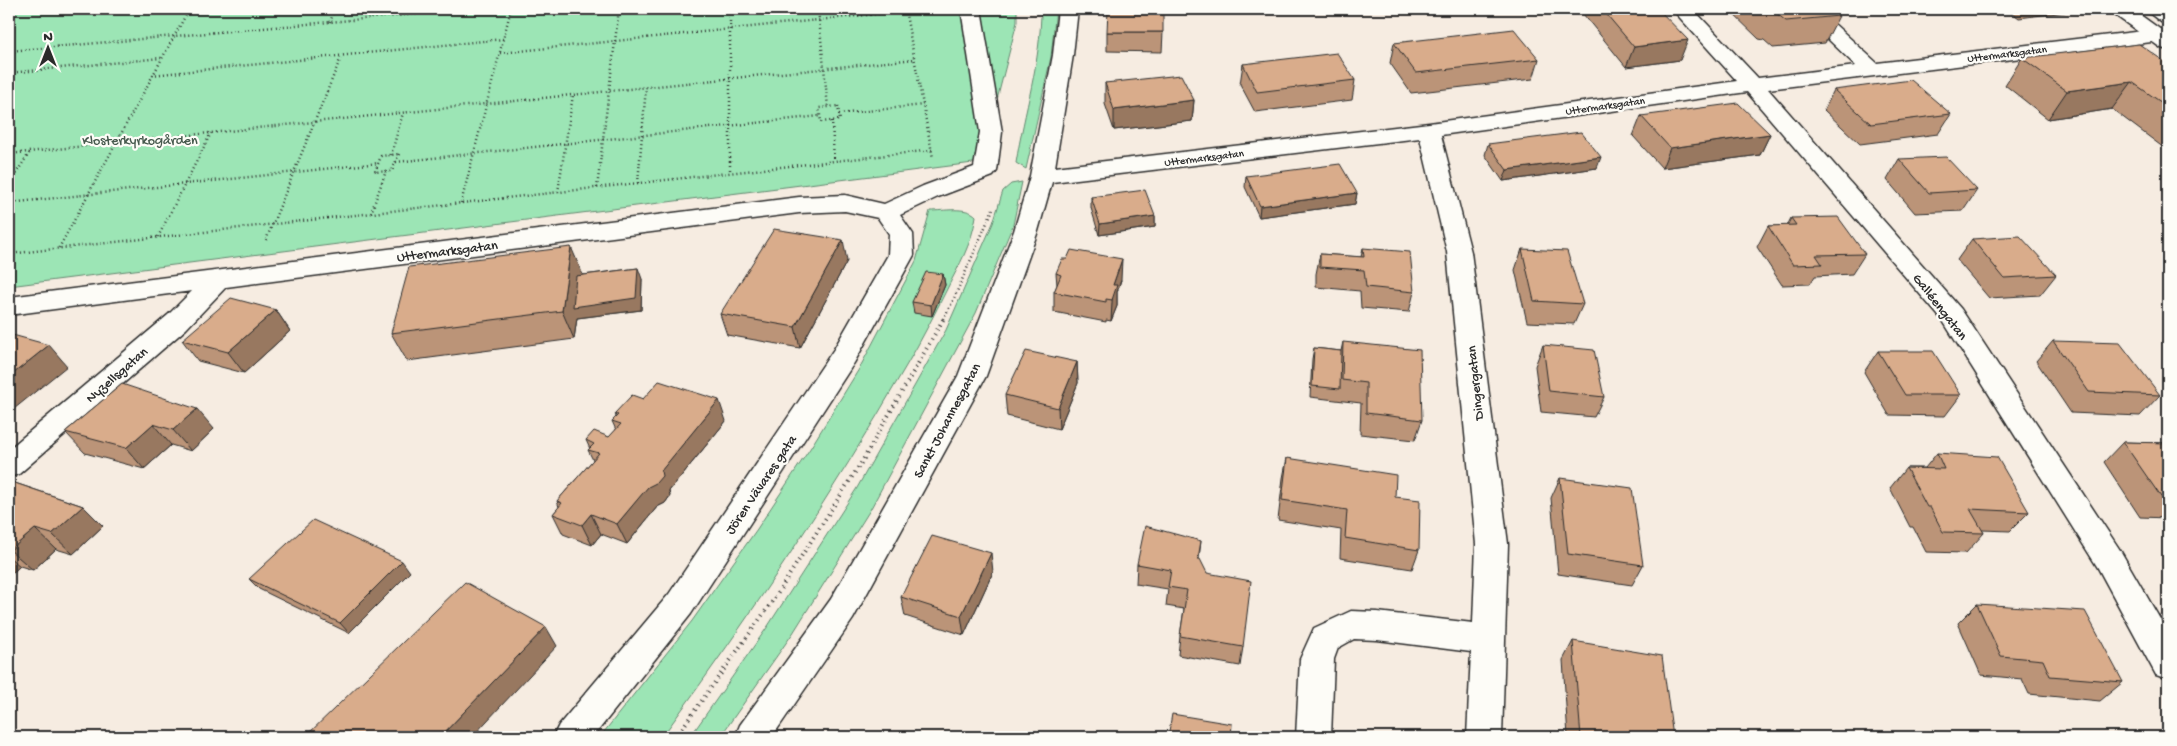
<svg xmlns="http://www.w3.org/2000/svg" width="2177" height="746" font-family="'Gochi Hand',sans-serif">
	<rect width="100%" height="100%" fill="#f6ece1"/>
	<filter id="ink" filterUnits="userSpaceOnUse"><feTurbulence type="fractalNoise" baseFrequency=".02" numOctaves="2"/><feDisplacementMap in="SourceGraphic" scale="10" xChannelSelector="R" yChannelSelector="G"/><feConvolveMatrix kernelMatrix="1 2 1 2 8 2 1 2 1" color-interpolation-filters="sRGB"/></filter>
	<g filter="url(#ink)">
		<path fill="#9ce5b5" stroke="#648870" d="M9,9H1017V22L981,162L9,286Z
			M1041,9H1056L1051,57L1026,169L1016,163C1024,112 1041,62 1041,9Z
			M1022,182L1013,225L976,313L870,510L793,633L720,737H690L768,626L857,488L946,330L993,223L1003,191L1011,184Z
			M930,211C943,211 967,206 976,216C972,244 959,265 947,289C934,315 921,341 906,366C832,495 750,617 662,737H600L692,621L757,529L811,447L859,369L916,261Z"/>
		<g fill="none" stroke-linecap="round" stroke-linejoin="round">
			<g stroke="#2b2b2b" stroke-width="3">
				<path id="minor" d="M961,9H981L1002,132L997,171L993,176L938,197L900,215L913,234L914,255L854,363L691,614L593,737H553L559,725L669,594L834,349L888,255L889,234L878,218L845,211L799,213L226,287L186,329L19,474L9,477V449L168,315L192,291L9,315V297L799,197L845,195L884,204L923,186L974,167L980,132Z
					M1058,9H1078L1073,55L1055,167L1429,123L1737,81L1672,9H1693L1758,78L1856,66L1797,9H1818L1877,63L2168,28V40L1768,89L1961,309L2120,550L2168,633V679L2156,675L2098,568L1943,321L1747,92L1441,135L1471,252L1508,544L1502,737H1467L1471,652L1377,640L1354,639L1338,648L1334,659L1331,737H1296L1300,659L1314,628L1351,611L1377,612L1473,623L1476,544L1447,252L1420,138L1052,182L1038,231L986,376L853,619L772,737H735L740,725L831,599L958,376L1014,231L1030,176L1053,55Z"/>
			</g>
			<g stroke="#2b2b2b" stroke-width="3">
				<path id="major" d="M2109,9H2132L2168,35V50L2161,48L2112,13Z
					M2144,9H2167L2168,24L2161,22Z"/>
			</g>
			<path stroke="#2b2b2b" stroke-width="2.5" stroke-dasharray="1 3" stroke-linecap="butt" d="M730,9V173
				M818,9L828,107
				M905,9L933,158
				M2073,9L2080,14
				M330,22L335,9
				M9,51L473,9
				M500,53L905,11
				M9,59L15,51
				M9,73L161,58
				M152,75L503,39
				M838,106L840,120L821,122L819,108Z
				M839,114L923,105
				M832,121L834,161
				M9,154L915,59
				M399,154L392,171L375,172L381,156Z
				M391,155L403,113
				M396,162L820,116
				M638,183L646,87
				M9,184L30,152
				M597,188L619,9
				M558,192L573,95
				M9,203L379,163
				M461,203L511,9
				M371,213L386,171
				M158,237L211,133
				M266,240L342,55
				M59,248L189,9
				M9,254L932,150
				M943,319L952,303L993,209"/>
			<path stroke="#2b2b2b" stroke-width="4" stroke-dasharray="1 4.5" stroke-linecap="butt" d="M676,737L774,599L863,460L944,318"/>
			<use href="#minor" fill="#fdfcf7" fill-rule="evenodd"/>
			<use href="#major" fill="#fdfcf7" fill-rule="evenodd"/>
		</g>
		<path fill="#bb9478" stroke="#2b2b2b" d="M1579,9H1658L1680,60L1626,67Z
			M1728,9H1831L1839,16L1825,43L1773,48L1764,40L1759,39Z
			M2007,9H2067L2065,12L2019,18Z
			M1107,32H1163L1162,52L1107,51Z
			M1394,43L1539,59L1533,79L1411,93L1390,63Z
			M2022,58L2168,64V151L2112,109L2048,119L2005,85Z
			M1243,64L1355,80L1352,100L1255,112L1240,84Z
			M1105,83L1194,100L1192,121L1114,130L1105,104Z
			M1834,90L1951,114L1938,134L1860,144L1824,110Z
			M1641,116L1770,134L1760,155L1662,168L1633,136Z
			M1488,144L1597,168L1503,181L1485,155Z
			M1899,159L1977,190L1963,211L1915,213L1887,180Z
			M1246,176L1357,193L1355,204L1259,217L1245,187Z
			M1091,197L1155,216V227L1099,235L1091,208Z
			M1791,218L1865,254L1852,274L1815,276L1810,284L1782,285L1757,247L1768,226H1787Z
			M1972,239L2056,275L2040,295L1989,298L1957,260Z
			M1363,248L1414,292L1409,312L1361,308L1360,291L1316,287V274L1320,254L1361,257Z
			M1522,249L1583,304L1574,324L1527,322L1515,270Z
			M847,261L800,348L727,335L720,314Z
			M1056,273L1121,280L1117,292V306L1111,321L1106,320V322L1054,312V292L1057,285Z
			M943,274L945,285L932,316L914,313L912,302Z
			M583,275L642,279L641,310L577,318L574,339L407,361L391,333Z
			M276,310L290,331L244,373L198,361L182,340Z
			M2053,341L2160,395L2140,416L2071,413L2036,361Z
			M1343,342L1422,420L1415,440L1360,434L1361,403L1310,397L1312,359L1314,348L1341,351Z
			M1543,345L1604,397L1594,417L1541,412L1535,366Z
			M1878,351L1961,395L1945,416L1889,415L1864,372Z
			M1077,362L1078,383L1059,429L1007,416L1005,395Z
			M122,384L214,429L191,451L171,445L144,469L85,453L65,432Z
			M643,399L726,421L669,491L670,496L665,503L657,507L627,544L601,534L592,545L563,534L553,514L559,507L557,501L593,460L588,450L590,449L586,440L609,437L616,430L612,421L616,417L615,413Z
			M2123,442L2168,443V518L2140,517L2104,462Z
			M1937,453L2029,512L2010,531L1982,530L1984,533L1966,553L1926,552L1913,527H1910L1890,488L1906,468H1925Z
			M1287,458L1395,497L1419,550L1412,569L1340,558L1341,530L1278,520L1283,478Z
			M1560,478L1643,565L1632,585L1558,574L1551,498Z
			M9,481L83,506L103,526L73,554L56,549L33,570L20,566L9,576Z
			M1201,541L1199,559L1243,647L1240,666L1178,655L1180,636L1184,609L1166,606L1168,589L1136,584L1137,564Z
			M410,572L349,633L259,589L249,579Z
			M993,572L964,635L905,616L901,597Z
			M1977,604L2123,682L2100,701L2029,694L2022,679L1981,675L1958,623Z
			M1573,641L1673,737H1568L1563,660Z"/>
		<path fill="#987861" stroke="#2b2b2b" d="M1688,40L1680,60L1626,67L1634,47Z
			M2132,82L2112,109L2048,119L2067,91Z
			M1194,100L1192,121L1114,130V110Z
			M1770,134L1760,155L1662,168L1670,148Z
			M1601,157L1597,168L1503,181L1507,170Z
			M1357,193L1355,204L1259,217L1260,206Z
			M1155,216V227L1099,235L1100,224Z
			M843,240L847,261L800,348L795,327Z
			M571,247L583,275L638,268L642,279L641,310L577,318L574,339L562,311Z
			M1122,259L1121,280L1117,292V306L1111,321L1113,285Z
			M943,274L945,285L932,316L931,305Z
			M276,310L290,331L244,373L228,352Z
			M49,345L67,366L9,413V377Z
			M1077,362L1078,383L1059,429L1058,408Z
			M719,400L726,421L669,491L670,496L665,503L657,507L627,544L617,524Z
			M197,409L214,429L191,451L173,430Z
			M153,424L171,445L144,469L126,448Z
			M83,506L103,526L73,554L52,534Z
			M591,514L601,534L592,545L582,525Z
			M35,529L56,549L33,570L10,550Z
			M991,553L993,572L964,635L961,616Z
			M9,557L20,566L9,576Z
			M402,561L410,572L349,633L340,623Z
			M546,627L557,646L472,737H440Z"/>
		<path fill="#d9ac8b" stroke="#2b2b2b" d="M1108,9H1163V32H1107Z
			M1602,9H1658L1688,40L1634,47Z
			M1767,9H1831L1839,16L1786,21L1776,13H1771Z
			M1514,29L1539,59L1416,73L1394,43Z
			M2139,44L2168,64V107L2132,82L2067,91L2022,58Z
			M1337,53L1355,80L1257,92L1243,64Z
			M1181,75L1194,100L1114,110L1105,83Z
			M1911,80L1951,114L1871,124L1834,90Z
			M1738,103L1770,134L1670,148L1641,116Z
			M1581,132L1601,157L1507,170L1488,144Z
			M1946,157L1977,190L1929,193L1899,159Z
			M1340,164L1357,193L1260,206L1246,176Z
			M1145,190L1155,216L1100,224L1091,197Z
			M1838,217L1865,254L1816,255L1822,264L1793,265L1768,226L1796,225L1791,218Z
			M774,229L843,240L795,327L720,314Z
			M2020,236L2056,275L2004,278L1972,239Z
			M571,247L562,311L391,333L409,267Z
			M1363,248L1410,252L1414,292L1366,287L1364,270L1320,267V254L1364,257Z
			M1522,249L1567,251L1583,304L1534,301Z
			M1071,250L1122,259L1113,285H1117L1112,300L1106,299V302L1054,292L1061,275L1056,273L1062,259H1067Z
			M638,268L636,298L573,307L576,276Z
			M926,272L943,274L931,305L912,302Z
			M231,298L276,310L228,352L182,340Z
			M9,334L49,345L9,377Z
			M2053,341L2120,343L2160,395L2089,392Z
			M1343,342L1420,350L1422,420L1366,413V383L1342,380Z
			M1543,345L1594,350L1604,397L1549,391Z
			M1314,348L1341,351L1340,389L1312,386Z
			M1026,351L1077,362L1058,408L1005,395Z
			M1878,351H1933L1961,395H1905Z
			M659,381L719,400L661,471L662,476L656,483L648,487L617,524L591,514L582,525L553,514L562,503L557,501L599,453L588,450L594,444L586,440L594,431L609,437L621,424L612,421L618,415L615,413L632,395L643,399Z
			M122,384L197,409L173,430L153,424L126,448L65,432Z
			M2123,442L2168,443V497H2161Z
			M1937,453L1997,457L2029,512L1970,509L1984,533L1943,532L1930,507H1927L1906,468L1944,469Z
			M1287,458L1396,475L1395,497L1420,500L1419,550L1345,538L1347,510L1282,500Z
			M1560,478L1632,488L1643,565L1568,554Z
			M9,481L83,506L52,534L35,529L10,550H9Z
			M313,520L402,561L340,623L249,579Z
			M1145,526L1201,541L1198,559H1200L1207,573L1251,581L1243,647L1180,636L1187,590L1168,587L1171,570L1137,564Z
			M932,536L991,553L961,616L901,597Z
			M465,582L546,627L440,737H305Z
			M1977,604L2085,611L2123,682L2050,676L2043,660L2001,656Z
			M1573,641L1662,656L1673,737H1581Z
			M1172,714L1232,724L1231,737H1168Z"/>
	</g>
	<g text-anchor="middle" stroke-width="4.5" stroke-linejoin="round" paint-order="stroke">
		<g font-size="11" fill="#2b2b2b" stroke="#fdfcf7">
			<text transform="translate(2007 53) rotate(-7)" y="4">Uttermarksgatan</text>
			<text transform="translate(1605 105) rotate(-8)" y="4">Uttermarksgatan</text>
			<text transform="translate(1204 157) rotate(-7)" y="4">Uttermarksgatan</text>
		</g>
		<g font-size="14" fill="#475a4e" stroke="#fdfcf7">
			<text x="140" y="144">Klosterkyrkogården</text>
		</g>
		<g font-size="14" fill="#2b2b2b" stroke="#fdfcf7">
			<text transform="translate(447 250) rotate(-7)" y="5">Uttermarksgatan</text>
			<text transform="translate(1941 306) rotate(52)" y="5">Galléengatan</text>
			<text transform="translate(116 374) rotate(-41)" y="5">Nyzellsgatan</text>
			<text transform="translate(1474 383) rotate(-96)" y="5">Dingergatan</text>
			<text transform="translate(946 420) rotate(-62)" y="5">Sankt Johannesgatan</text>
			<text transform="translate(760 484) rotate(-56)" y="5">Jören Vävares gata</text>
		</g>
	</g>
	<rect width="2177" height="746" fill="none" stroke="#fdfcf7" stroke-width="30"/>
	<rect x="15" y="15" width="2147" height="716" fill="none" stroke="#2b2b2b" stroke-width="2" filter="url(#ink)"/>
	<g transform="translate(48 48)" stroke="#fdfcf7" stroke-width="4" paint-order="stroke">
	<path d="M0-4L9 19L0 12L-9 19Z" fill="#2b2b2b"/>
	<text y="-8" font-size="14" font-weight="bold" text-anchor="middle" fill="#2b2b2b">N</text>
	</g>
</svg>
